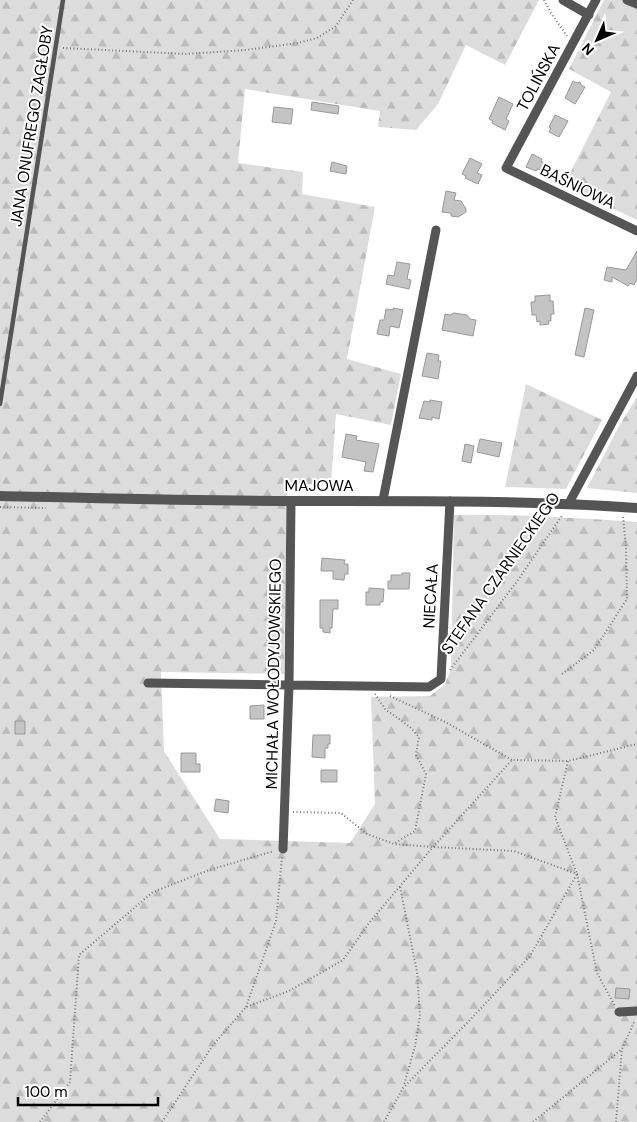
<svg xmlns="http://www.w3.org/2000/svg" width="637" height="1122" font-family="'DM Sans',sans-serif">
	<defs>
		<pattern id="forest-firs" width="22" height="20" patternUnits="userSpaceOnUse" patternTransform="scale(1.25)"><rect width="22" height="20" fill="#dcdcdc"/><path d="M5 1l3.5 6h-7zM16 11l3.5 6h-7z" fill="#bbb"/></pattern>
	</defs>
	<rect width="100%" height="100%" fill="#fff"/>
	<path fill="url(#forest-firs)" d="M0,0H539L505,65L466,45L438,104L416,130L378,127L380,111L245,89L238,163L303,172L302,194L375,207L347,359L401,374L391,425L336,414L331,484H287L284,674L161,672L164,751L220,839L350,843L375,804L371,697L430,696L445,684L451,669L454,515C515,514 576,518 637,522V1122H0Z
		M604,0H637V220L564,185L611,92L569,69Z
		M526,384L602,420L566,489L505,487Z
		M637,397V493L587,488L619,426Z"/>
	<path fill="#c4c4c4" stroke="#999" d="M573,81L577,83L580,82L581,85L585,87L575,104L565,98Z
		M499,97L513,104L506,119L509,121L505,130L492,123L493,121L489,119Z
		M312,102L339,106L338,114L311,110Z
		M274,107L293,109L291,124L272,122Z
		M555,115L568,121L559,137L549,132L551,128L549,127Z
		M532,154L542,159L541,161L544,163L541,170L537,169L536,171L526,167Z
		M470,158L482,164L477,173L482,175L478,184L465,178L466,176L462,174Z
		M332,162L347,166L346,174L330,171Z
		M446,191L456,193L454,200L461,201L466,209V212L458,217L451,216V213L442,212Z
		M637,251V279L634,285L630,283L628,286L612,277V282L604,280L607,267L626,270Z
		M397,262L410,264L407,279L411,280L409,289L386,284L388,275L394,276Z
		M550,295V301H553L554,314H551V321H548L549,324L540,325V321L537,322L536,315H532L531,302H535V296Z
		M393,308L403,310L399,328L390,326L389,336L377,334L380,320H384L386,309L393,310Z
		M585,308L594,310L584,357L575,355Z
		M454,313L467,315L470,319L476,320L473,336L442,330L445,314L450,315Z
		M427,353L439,355L438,361H441L438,379L422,376Z
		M430,400L442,402L439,419L432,417V420L419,418L424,401L430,402Z
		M346,434L357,436L356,440L379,444L373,472L364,471L366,462L342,457Z
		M480,439L502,443L499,457L477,452Z
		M465,444L474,446L471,463L462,461Z
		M322,558L345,560L344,564H348V574H345L344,580L333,579V571H321Z
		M402,573H410L409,589H388V581H391V575H402Z
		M369,588L384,589L383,602H380V605H366V592H369Z
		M320,600H338V609H333L332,628H330V633L323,632V628H320Z
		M264,705V719H250V706Z
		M15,721H25V734H15Z
		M313,735H330V744H328V748H325V758L312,757Z
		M181,753H196V764H200V772H181Z
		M321,770H337V782H321Z
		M216,799L229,801L228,813L214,811Z
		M616,988L630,989L629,999L615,998Z"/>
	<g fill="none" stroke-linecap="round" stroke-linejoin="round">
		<path stroke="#777" stroke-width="2" stroke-dasharray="1 2.5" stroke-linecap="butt" d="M544,0L551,13L567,36
			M63,48L186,54L246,50L298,43L317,38L336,26L353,0
			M0,507L46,508
			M450,670L518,580L563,514
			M562,674L594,650L627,599L626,547L623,516
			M375,694L385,709L410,727L419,737L416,755L426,774L415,831L395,843
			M390,696L447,723L512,760
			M293,812L341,813L367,834L394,844L433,847L514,851L577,874L597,973L615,1006
			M400,887L417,972L420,1015L415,1046L404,1085
			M246,1007L276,921L282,857
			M40,1122L70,1082L79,955L153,892L209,870L274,851
			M162,1122L213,1045L246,1007L289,991L343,960L369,923L433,847L512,760L568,761L637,744
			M384,1122L403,1088L468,1022L530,956L577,874L555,817L568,761
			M533,1122L622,1049
			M616,1122L622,1049L635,1020"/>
		<path stroke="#555" stroke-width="4.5" d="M0,404L63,0"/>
		<path stroke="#555" stroke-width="9" d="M563,0L589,15
			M596,0L506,168L637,231
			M627,0L637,4
			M383,500L436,230
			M569,503L637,376
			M148,683L429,687L441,679L450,501
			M283,849L289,685L291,501
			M619,1012L637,1011"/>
		<path stroke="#555" stroke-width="10" d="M0,496C97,498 195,501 292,501C407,501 522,500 637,508"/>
	</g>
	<g text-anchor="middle" stroke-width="4" stroke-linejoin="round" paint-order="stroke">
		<g font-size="16" fill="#000" stroke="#fff">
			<text transform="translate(538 77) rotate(-62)" y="6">TOLIŃSKA</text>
			<text transform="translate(31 126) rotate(-81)" y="6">JANA ONUFREGO ZAGŁOBY</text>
			<text transform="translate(578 186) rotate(26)" y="6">BAŚNIOWA</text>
			<text x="319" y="491">MAJOWA</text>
			<text transform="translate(500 573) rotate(-55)" y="6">STEFANA CZARNIECKIEGO</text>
			<text transform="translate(430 596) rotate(-87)" y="6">NIECAŁA</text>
			<text transform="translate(273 674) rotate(-89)" y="6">MICHAŁA WOŁODYJOWSKIEGO</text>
		</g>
	</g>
	<g transform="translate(597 40) rotate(225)" stroke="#ffffff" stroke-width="4" paint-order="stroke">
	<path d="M0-4L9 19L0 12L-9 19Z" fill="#000000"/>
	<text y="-8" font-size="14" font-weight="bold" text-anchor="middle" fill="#000000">N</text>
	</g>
	<path d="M18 1097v8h140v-8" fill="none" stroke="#000000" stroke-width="2.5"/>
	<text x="25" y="1097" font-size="15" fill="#000000" stroke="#ffffff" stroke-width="4" paint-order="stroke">100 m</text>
</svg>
